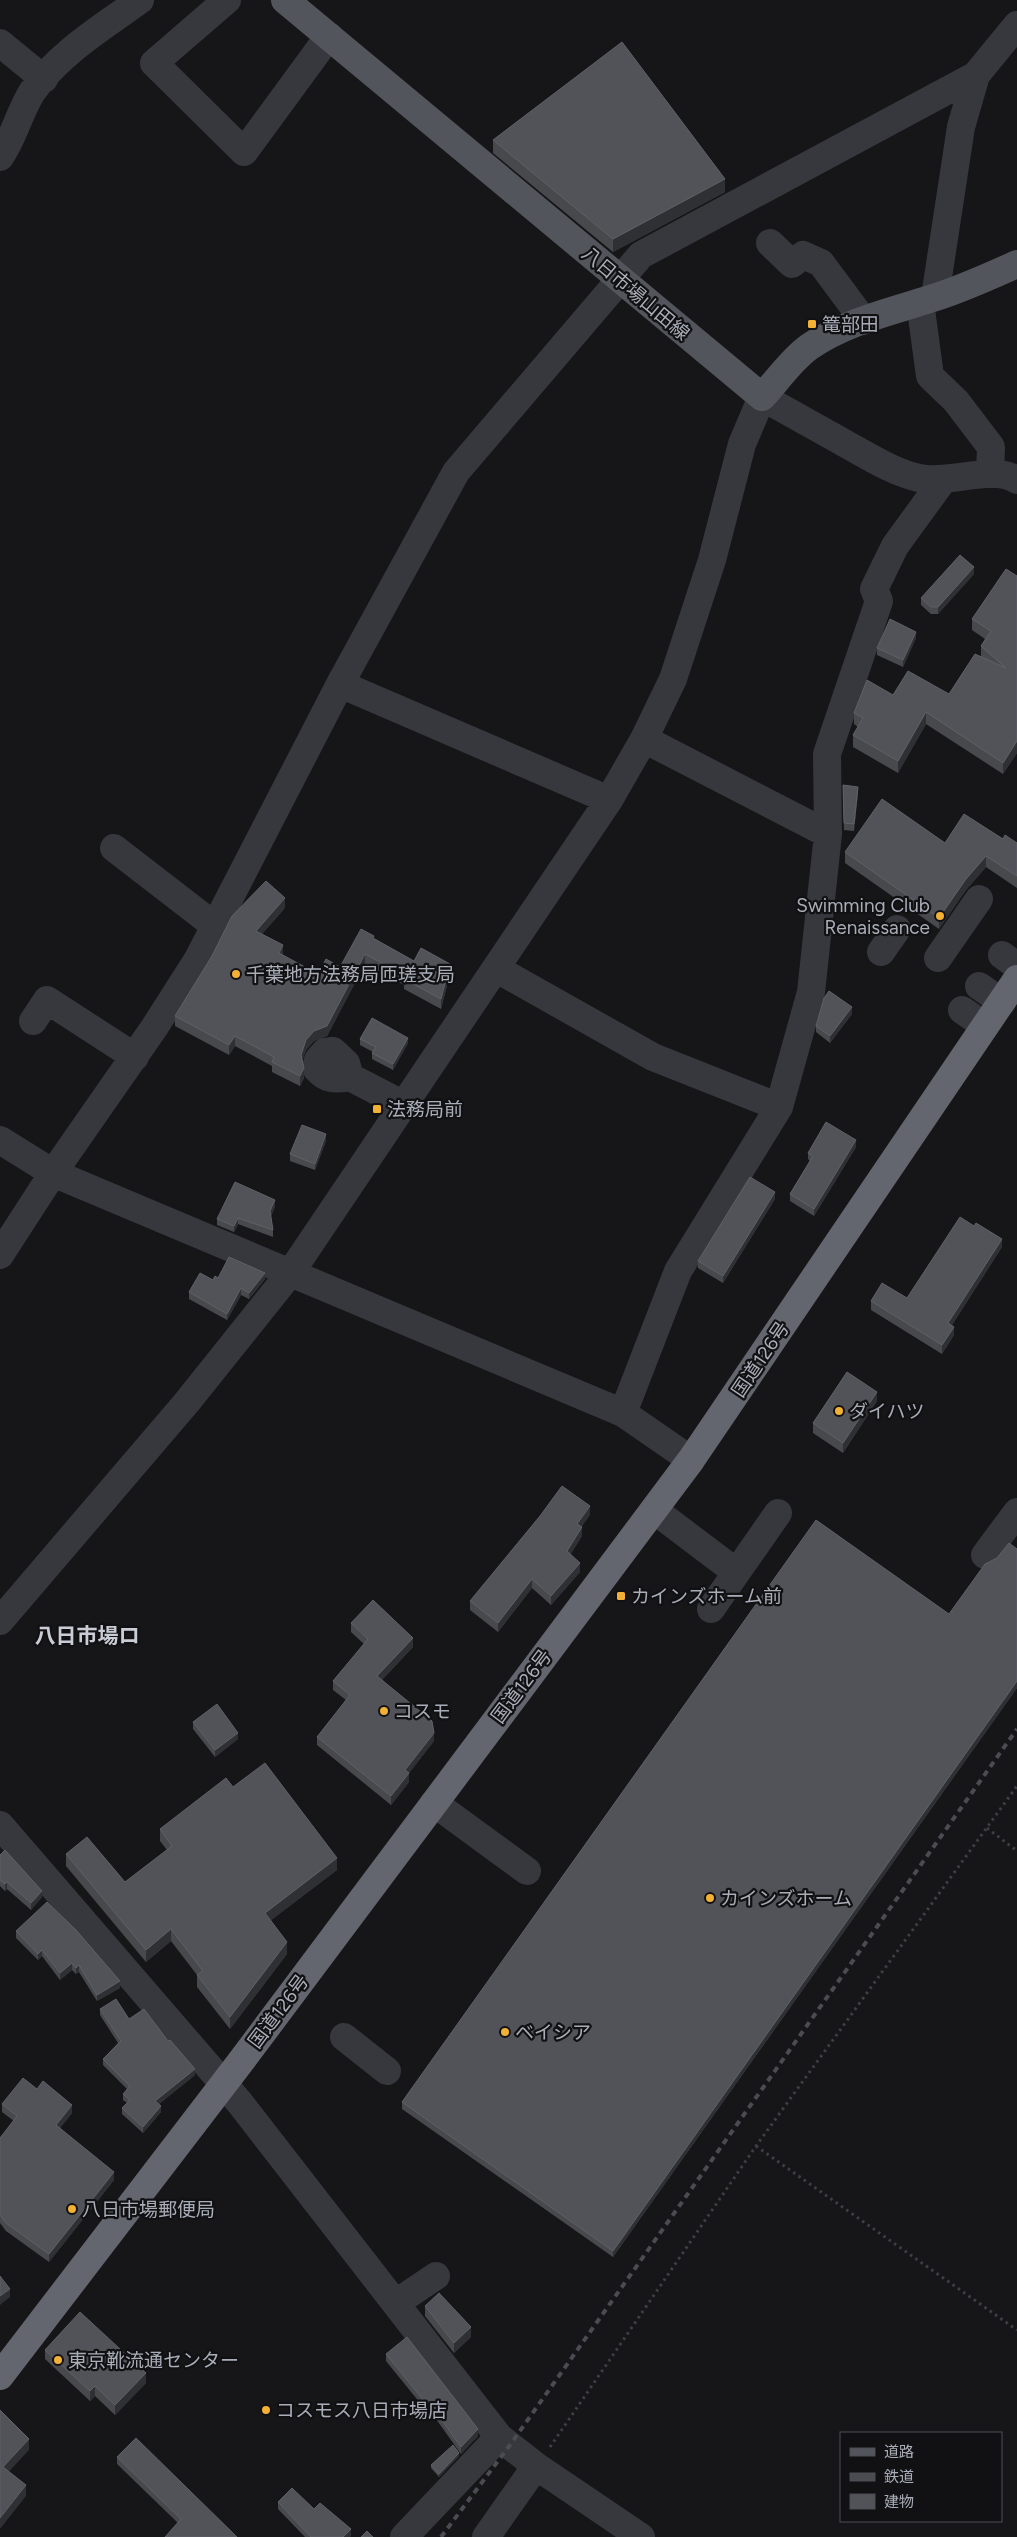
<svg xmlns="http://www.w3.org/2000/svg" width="1017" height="2537" font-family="Figtree,'Noto Sans JP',sans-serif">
	<rect width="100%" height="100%" fill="#161618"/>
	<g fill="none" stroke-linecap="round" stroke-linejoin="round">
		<path stroke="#3d3f44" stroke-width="3" stroke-dasharray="2.5 4" stroke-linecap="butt" d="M987,1828L1017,1851
			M756,2146L1017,2330
			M550,2447L756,2146L1017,1786"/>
		<path stroke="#37383d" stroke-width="28" d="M227,0L154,63L244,152L329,36
			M0,43L44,79
			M0,157C14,137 19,113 32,92C59,53 103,27 140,0
			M770,243L792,264L803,255L821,263L864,321
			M935,297L961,127L976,75L1017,25
			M920,302L930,376L956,401L991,447L990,474
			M340,684L609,800
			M644,739L828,834
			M114,848L215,926
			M881,952L897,929
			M1002,955L1017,966
			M938,958L979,899
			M497,969L653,1057L779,1107
			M979,986L1002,1002
			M962,1010L985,1026
			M33,1021L47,1000L135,1057
			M350,1077L346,1063L333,1051L325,1052L318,1060L316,1068C326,1080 335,1080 350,1077L404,1105
			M0,1140L53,1173L623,1413L691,1460
			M0,1255L53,1173L154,1028L198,959L340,684L456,472L641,255L976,75
			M623,1413L678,1271L779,1107L811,992L828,834L827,754L879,601L874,589L895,546L943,480
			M654,1510L736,1572
			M985,1555L1017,1512
			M711,1609L778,1513
			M0,1621L187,1402L291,1272L609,800L644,739L673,679L712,560L742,444L762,397C790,413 818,428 846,444C870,457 893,472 919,478C949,485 992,464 1017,480
			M434,1803L527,1871
			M0,1825L240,2103L499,2437L536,2466L641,2537
			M344,2037L387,2071
			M396,2303L436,2276
			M404,2537L499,2437
			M486,2537L536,2466"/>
		<path stroke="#53555c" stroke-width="28" d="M285,0L762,397C777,381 791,360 809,347C846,321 894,311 936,297C964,288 990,276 1017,264"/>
		<path stroke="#63666e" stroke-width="28" d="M0,2376L242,2060L691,1460L1017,979"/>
		<path stroke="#4a4c52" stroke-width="4" stroke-dasharray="6 5" stroke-linecap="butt" d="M441,2537L510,2445L1017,1729"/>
	</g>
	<path fill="#47494d" d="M493,140L725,192L613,252L493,153Z
		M974,574L938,614H931L921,605V598Z
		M1017,576V753L1003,774L926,724L898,773L853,747V735L858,727L854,724V713L893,695L949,694L981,657V646L985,639L972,630V619Z
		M916,638L903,667L877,655V648Z
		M843,785L858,793L854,831L844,830Z
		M1003,839L1017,843V888L986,867L966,890L939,929L845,863V852Z
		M285,908L262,934L283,956L318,974L340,967L374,939L414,961L450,974L441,1009L404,989V985L365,964L327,1036L314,1041L306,1050L302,1060L304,1078L300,1086L272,1072V1066L235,1046L229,1055L175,1026V1016L212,956Z
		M852,1014L830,1043L816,1032V1026Z
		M360,1039L408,1043L393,1070L372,1059V1053L373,1052L360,1045Z
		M326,1141L315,1170L290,1161V1154Z
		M856,1147L814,1216L790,1201V1194L810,1161L808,1159V1153Z
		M775,1199L723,1283L698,1268V1261Z
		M275,1207L271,1216L273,1230V1237L238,1224L234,1232L217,1225V1219Z
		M974,1226L1002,1247L952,1325L954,1335L942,1354L871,1310V1301L907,1298Z
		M218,1278L265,1279L249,1299L241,1295L227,1320L189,1299V1292Z
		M877,1401L843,1453L813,1433V1423Z
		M590,1515L581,1527L582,1536L570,1555L580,1572L551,1605L532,1588L498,1632L470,1610V1601Z
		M1017,1549V1688L613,2257L402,2109V2102L949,1614Z
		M351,1623L413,1647L382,1680L434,1741L409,1773V1782L391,1805L317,1745V1737L346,1700L333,1690V1681L364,1644L351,1632Z
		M193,1722L238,1739L215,1757L193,1729Z
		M233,1787L337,1870L271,1920L287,1954L230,2029L197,1987V1975L171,1941L146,1962L66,1866V1854L125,1882L167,1850L160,1841V1829Z
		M0,1855L42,1897L31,1910L7,1889L5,1891L0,1886Z
		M16,1931L120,1988L97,2001L79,1972L76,1974L72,1970L60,1980L42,1956L38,1960L16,1938Z
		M100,2009L129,2019L195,2075L159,2104L161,2112L143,2133L122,2114V2108L127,2103L123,2100V2094L127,2089L103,2065V2059L118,2043L100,2015Z
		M37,2089L72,2113L60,2128L114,2180L49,2262L6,2231L0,2223V2138L14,2121L2,2112V2104Z
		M425,2306L471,2337L454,2353L425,2316Z
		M45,2350L146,2383L115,2415L95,2396L90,2401L45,2359Z
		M386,2354L478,2436L461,2454L431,2412L429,2414L386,2361Z
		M459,2456L439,2477L431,2468V2465Z
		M117,2457L237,2537L178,2523L117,2464Z
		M278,2502L314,2509L351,2536L349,2537H305L278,2509Z"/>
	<path fill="#2f3033" d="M725,179V192L613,252V239Z
		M974,567V574L938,614V607Z
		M916,632V638L903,667V660Z
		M926,712V724L898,773V761Z
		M1017,741V753L1003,774V763Z
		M858,787V793L854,831V824Z
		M986,856V867L966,890L939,929V918L966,879Z
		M285,898V908L256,941V931Z
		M283,945V956L279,953Z
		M365,954V964L327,1036L314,1041L306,1050L301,1065V1055L306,1040Z
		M450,964V974L441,1009V999Z
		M852,1007V1014L830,1043V1036Z
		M235,1036V1046L229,1055V1045Z
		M408,1038V1043L393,1070V1064Z
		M304,1068V1078L300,1086V1076Z
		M326,1134V1141L315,1170V1164Z
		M856,1140V1147L814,1216V1209Z
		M775,1192V1199L723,1283V1276Z
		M275,1200V1207L270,1217V1211Z
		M238,1218V1224L234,1232V1226Z
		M1002,1239V1247L948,1331V1323Z
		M265,1273V1279L249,1299V1293Z
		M241,1288V1295L227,1320V1314Z
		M954,1327V1335L942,1354V1345Z
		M877,1392V1401L843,1453V1443Z
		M590,1506V1515L577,1533V1524Z
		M582,1527V1536L567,1560V1551Z
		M580,1563V1572L551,1605V1596Z
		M532,1579V1588L498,1632V1623Z
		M413,1638V1647L377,1685V1676Z
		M1017,1681V1688L613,2257V2251Z
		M238,1733V1739L215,1757V1750Z
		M434,1733V1741L407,1776L409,1773V1782L391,1805V1796L405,1770Z
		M337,1858V1870L265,1925V1913Z
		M7,1882V1889L5,1891V1884Z
		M42,1891V1897L31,1910V1903Z
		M171,1929V1941L146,1962V1950Z
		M287,1942V1954L230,2029V2017Z
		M42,1950V1956L38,1960V1954Z
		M72,1963V1970L60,1980V1973Z
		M79,1965V1972L76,1974V1968Z
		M120,1981V1988L97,2001V1995Z
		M195,2069V2075L155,2107V2101Z
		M72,2105V2113L56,2133V2125Z
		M161,2106V2112L143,2133V2127Z
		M114,2172V2180L49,2262V2254Z
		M10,2289V2297L0,2305V2296Z
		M471,2327V2337L454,2353V2343Z
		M146,2373V2383L115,2415V2405Z
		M95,2386V2396L90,2401V2391Z
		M431,2405V2412L429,2414V2407Z
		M478,2429V2436L461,2454V2447Z
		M29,2439V2450L3,2478V2467Z
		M459,2453V2456L439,2477V2474Z
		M26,2485V2496L0,2529V2518Z
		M351,2529V2536L349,2537H343Z"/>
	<path fill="#525359" stroke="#5f6168" d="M622,42L725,179L613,239L493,140Z
		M960,555L974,567L938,607H931L921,598Z
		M1006,569L1017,576V741L1003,763L926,712L898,761L853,735L863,718L854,713L867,680L893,695L908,671L949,694L975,654L1006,668L981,646L991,631L972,619Z
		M890,619L916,632L903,660L877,648Z
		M843,785L858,787L854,824L844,823Z
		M882,799L945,843L964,814L1003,839L1005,835L1017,843V876L986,856L966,879L939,918L845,852Z
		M266,881L285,898L256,931L283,945L279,953L318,974L326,959L340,967L361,929L374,936L373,938L414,961L421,948L450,964L441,999L404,979L406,976L365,954L327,1026L314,1031L306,1040L301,1055L304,1068L300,1076L272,1062L274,1057L235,1036L229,1045L175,1016L212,956L232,916Z
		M829,991L852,1007L830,1036L816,1026L824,998Z
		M372,1018L408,1038L393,1064L372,1053L376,1047L360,1039Z
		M826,1122L856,1140L814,1209L790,1194L813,1156L808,1153Z
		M302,1125L326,1134L315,1164L290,1154Z
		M750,1177L775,1192L723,1276L698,1261Z
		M235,1182L275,1200L270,1211L273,1230L238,1218L234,1226L217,1219Z
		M960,1217L974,1226L976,1223L1002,1239L948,1323L954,1327L942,1345L871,1301L882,1283L907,1298Z
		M229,1257L265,1273L249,1293L241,1288L227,1314L189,1292L200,1273L213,1280L215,1276L218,1278Z
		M847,1372L877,1392L843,1443L813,1423Z
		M562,1486L590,1506L577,1524L582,1527L567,1551L580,1563L551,1596L532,1579L498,1623L470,1601L540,1516Z
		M816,1520L949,1614L985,1564L997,1558L1009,1543L1017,1549V1681L613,2251L402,2102Z
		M373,1600L413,1638L377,1676L432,1721L434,1733L405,1770L409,1773L391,1796L317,1737L350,1695L333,1681L368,1639L351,1623Z
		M217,1704L238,1733L215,1750L193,1722Z
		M265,1763L337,1858L265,1913L287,1942L230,2017L197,1975L203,1971L171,1929L146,1950L66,1854L87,1837L125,1882L172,1846L160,1829L226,1778L233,1787Z
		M5,1850L42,1891L31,1903L7,1882L5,1884L0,1880V1855Z
		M47,1902L76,1930L120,1981L97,1995L79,1965L76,1968L72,1963L60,1973L42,1950L38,1954L16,1931Z
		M116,1999L129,2019L144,2009L168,2041L170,2040L195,2069L155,2101L161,2106L143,2127L122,2108L130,2100L123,2094L130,2086L103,2059L121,2041L100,2009Z
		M23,2078L37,2089L43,2081L72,2105L56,2125L114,2172L49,2254L6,2223L0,2215V2138L17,2116L2,2104Z
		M0,2276L10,2289L0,2296Z
		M439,2293L471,2327L454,2343L425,2306Z
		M80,2312L146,2373L115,2405L95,2386L90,2391L45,2350Z
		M407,2337L478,2429L461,2447L431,2405L429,2407L386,2354Z
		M0,2410L29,2439L3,2467L26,2485L0,2518Z
		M136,2438L237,2537H165L181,2519L117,2457Z
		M453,2445L459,2453L439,2474L431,2465Z
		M292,2488L314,2509L320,2503L351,2529L343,2537H311L278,2502Z
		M367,2531L373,2537H361Z"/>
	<g fill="#f2b134" stroke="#111113" stroke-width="2">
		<rect x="807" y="319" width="10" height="10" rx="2.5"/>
		<circle cx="940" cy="916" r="5"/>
		<circle cx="236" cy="974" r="5"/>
		<rect x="372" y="1104" width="10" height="10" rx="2.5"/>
		<circle cx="839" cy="1411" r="5"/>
		<rect x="616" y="1591" width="10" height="10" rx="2.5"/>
		<circle cx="384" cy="1711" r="5"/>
		<circle cx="710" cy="1898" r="5"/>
		<circle cx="505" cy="2032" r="5"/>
		<circle cx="72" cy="2209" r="5"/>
		<circle cx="58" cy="2360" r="5"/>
		<circle cx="266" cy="2410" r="5"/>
	</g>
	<g text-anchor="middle" stroke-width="4.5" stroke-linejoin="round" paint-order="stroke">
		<g font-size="19" fill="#a8adb8" stroke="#111113">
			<text transform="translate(636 293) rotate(40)" y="7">八日市場山田線</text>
			<text transform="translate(760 1359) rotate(-56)" y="7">国道126号</text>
			<text transform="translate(521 1686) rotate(-53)" y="7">国道126号</text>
			<text transform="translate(278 2011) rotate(-53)" y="7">国道126号</text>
		</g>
		<g font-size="19" fill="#a8adb8" stroke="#111113" text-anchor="start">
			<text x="822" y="331">篭部田</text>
			<text x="930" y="912" text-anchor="end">Swimming Club<tspan x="930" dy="22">Renaissance</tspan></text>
			<text x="246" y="981">千葉地方法務局匝瑳支局</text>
			<text x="387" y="1116">法務局前</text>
			<text x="849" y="1418">ダイハツ</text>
			<text x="631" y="1603">カインズホーム前</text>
			<text x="394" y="1718">コスモ</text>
			<text x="720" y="1905">カインズホーム</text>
			<text x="515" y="2039">ベイシア</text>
			<text x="82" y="2216">八日市場郵便局</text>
			<text x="68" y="2367">東京靴流通センター</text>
			<text x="276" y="2417">コスモス八日市場店</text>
		</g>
		<g font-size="21" font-weight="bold" fill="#c9ccd4" stroke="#111113">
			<text x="87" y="1643">八日市場ロ</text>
		</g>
	</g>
	<rect x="840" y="2432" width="162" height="90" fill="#111113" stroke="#4d4f55"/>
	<rect x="850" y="2448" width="25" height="8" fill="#53555c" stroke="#4d4f55"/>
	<text x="884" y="2457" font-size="15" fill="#a8adb8">道路</text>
	<rect x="850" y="2473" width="25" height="8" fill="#4a4c52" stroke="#4d4f55"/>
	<text x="884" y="2482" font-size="15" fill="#a8adb8">鉄道</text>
	<rect x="850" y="2494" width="25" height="15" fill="#525359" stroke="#4d4f55"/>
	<text x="884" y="2507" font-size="15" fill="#a8adb8">建物</text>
</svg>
